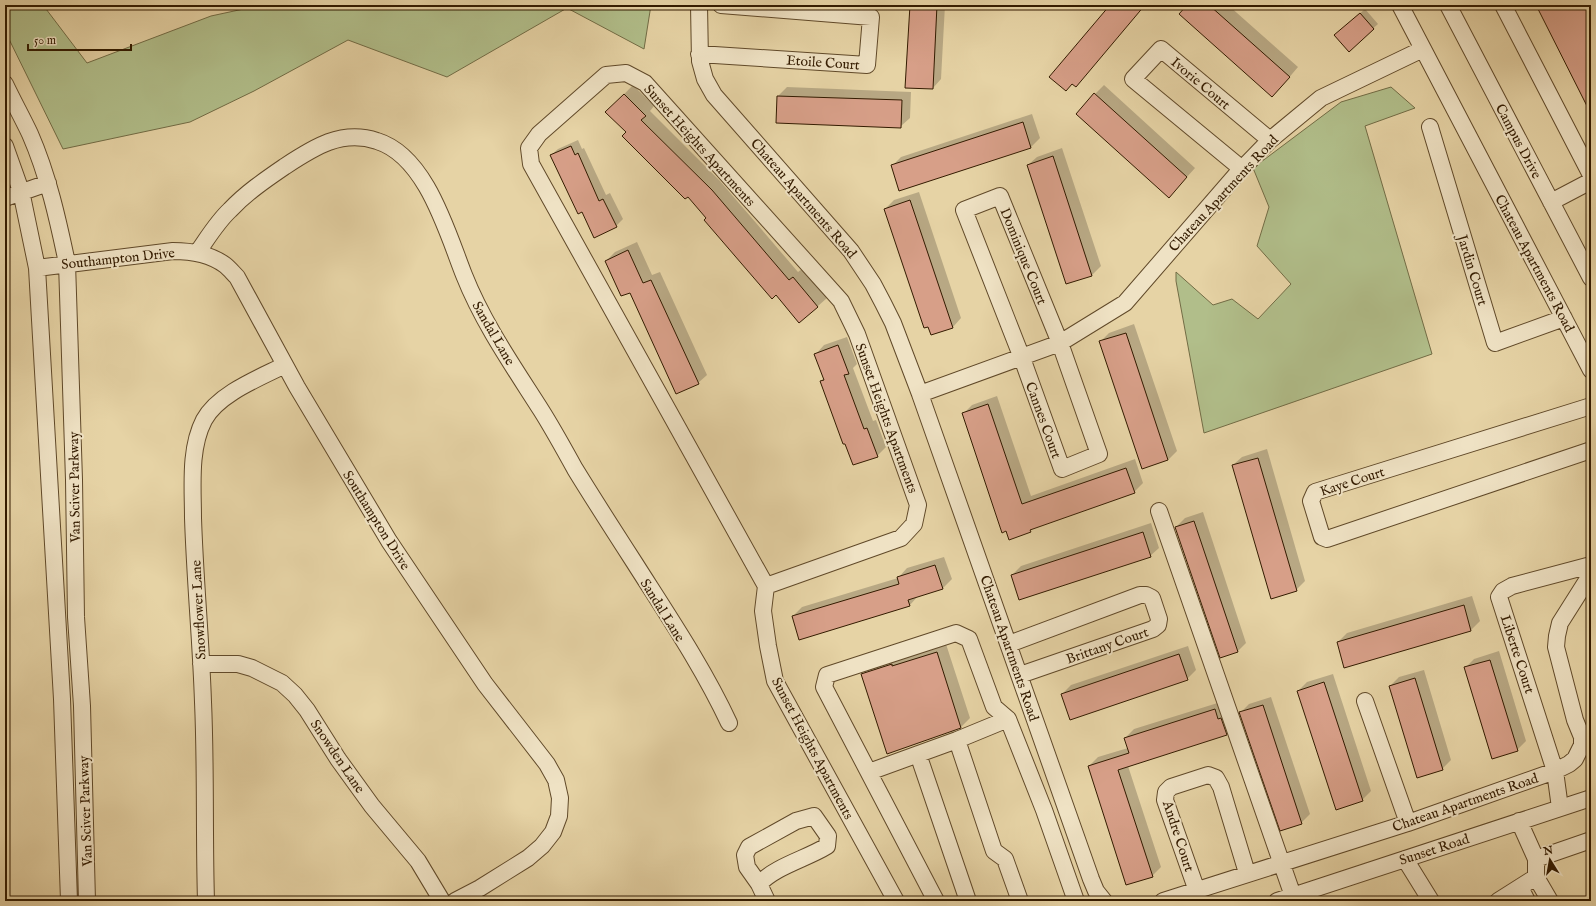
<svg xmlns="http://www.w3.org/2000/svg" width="1596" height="906" font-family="'IM FELL English',serif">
	<rect width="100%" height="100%" fill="#e6d3a5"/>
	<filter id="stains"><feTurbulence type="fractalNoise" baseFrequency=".005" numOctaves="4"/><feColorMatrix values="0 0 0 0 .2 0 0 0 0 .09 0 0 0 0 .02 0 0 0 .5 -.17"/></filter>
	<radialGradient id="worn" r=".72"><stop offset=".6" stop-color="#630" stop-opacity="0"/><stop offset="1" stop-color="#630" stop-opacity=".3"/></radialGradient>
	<path fill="#b1be8a" stroke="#726c45" d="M5,5H43L87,63L211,16L262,5H651L644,49L567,8L447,77L348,40L254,91L190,122L63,149L5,31Z
		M1391,87L1415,108L1365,126L1432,354L1204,433L1176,281V272L1213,305L1232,299L1258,319L1291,284L1257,246L1269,207L1253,168L1341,102Z"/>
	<path fill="#0003" d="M911,5H945L941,79L933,88Z
		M1111,5H1145L1076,86Z
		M1188,5H1228L1298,67L1281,87Z
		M1365,9L1378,24L1349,50L1340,31Z
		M633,85L654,106L650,111L720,181L798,272L802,269L827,298L800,322L688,196L607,112Z
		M1104,85L1195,168L1178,187L1095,94Z
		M787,87L911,92L910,118L901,126L777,122L778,96Z
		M1032,114L1040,138L1031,147L892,166L901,157Z
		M578,140L582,149L584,148L606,195L610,193L623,219L616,226L582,211L551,155L558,149Z
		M1062,148L1101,266L1092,275L1067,283L1028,165L1037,157Z
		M919,192L961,318L953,327L932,334L885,209L894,200Z
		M637,242L652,275L660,272L707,375L698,383L606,261L615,252Z
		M1134,324L1177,451L1168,460L1142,468L1100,342L1109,333Z
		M847,337L857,364L853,368L873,421L876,420L886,447L877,456L821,381L824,378L816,354L824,345Z
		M997,396L1031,496L1135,459L1143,483L1134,492L1035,527L1030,531L963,414L972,405Z
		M1267,449L1305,581L1296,590L1233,465L1242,457Z
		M1203,512L1246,643L1238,651L1176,527L1185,518Z
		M1151,523L1159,548L1150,556L1012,575L1021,566Z
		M944,557L952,579L943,588L918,596L910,605L793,616L802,607L898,578L907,568Z
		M1472,596L1480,621L1471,630L1345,667L1338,642L1347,633Z
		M946,644L970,718L961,727L887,753L862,674L871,665Z
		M1188,646L1196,670L1187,679L1062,694L1071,685Z
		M1499,651L1526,741L1517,750L1465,668L1474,659Z
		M1424,670L1451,760L1442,769L1390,686L1399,677Z
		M1333,674L1371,791L1362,800L1298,691L1307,682Z
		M1271,697L1310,814L1301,823L1240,713L1249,704Z
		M1224,701L1235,725L1226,734L1128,766L1161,867L1152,876L1089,766L1098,757L1128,748L1125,738L1134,729Z"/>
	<path fill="#d79f88" stroke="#331b00" d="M910,5H937L933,89L905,88Z
		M1110,5H1145L1076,87L1072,84L1066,91L1049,77Z
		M1187,5H1209L1290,77L1272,97L1179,14Z
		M1536,5H1591V114Z
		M1360,13L1374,29L1349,52L1334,35Z
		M1094,93L1187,177L1169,198L1076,114Z
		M624,94L646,116L641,120L712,190L789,280L793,277L818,307L799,323L776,295L772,299L704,220L706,218L688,197L685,199L622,136L626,132L605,112Z
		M777,96L902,100L901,128L776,123Z
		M1023,122L1031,148L899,191L891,165Z
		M571,146L575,155L578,153L599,201L603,199L617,227L594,238L582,212L578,214L550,155Z
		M1053,156L1092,276L1066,284L1027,165Z
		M910,200L953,328L931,335L928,327L924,328L884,209Z
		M628,250L643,283L651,280L699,384L676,394L630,293L621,296L605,261Z
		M1126,333L1168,460L1142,469L1099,341Z
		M838,345L849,374L844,375L864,429L867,428L878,457L853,465L845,444H843L820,381L824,380L814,354Z
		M988,404L1022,504L1126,468L1135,493L1030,530L1031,532L1009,540L1006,531L1002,533L962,413Z
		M1258,458L1297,591L1271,599L1232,465Z
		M1194,521L1238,652L1220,658L1175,527Z
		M1143,532L1151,557L1019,600L1011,575Z
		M935,565L943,589L908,600L910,606L799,640L792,616L899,584L897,577Z
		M1464,605L1471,631L1344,668L1337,642Z
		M937,652L961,728L887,754L861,674L892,664V666Z
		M1179,654L1188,680L1070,720L1061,694Z
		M1490,660L1518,751L1492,759L1464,667Z
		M1415,678L1443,770L1417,778L1389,686Z
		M1324,682L1363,801L1336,810L1297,691Z
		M1263,705L1302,824L1280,831L1239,712Z
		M1215,709L1218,719L1221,718L1227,735L1118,770L1153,877L1126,885L1088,766L1129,753L1124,738Z"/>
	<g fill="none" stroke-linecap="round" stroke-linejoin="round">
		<g stroke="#604929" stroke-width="18">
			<path id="minor" d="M699,5L700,61L705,79L714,95L851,251L873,284L883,303L893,323L920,394L1091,879L1096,891L1104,901
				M1400,5L1591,370
				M1448,5L1591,278
				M1503,5L1591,175
				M699,54L867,65L871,17L721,5
				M5,84C13,101 22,117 30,134C48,175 58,220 67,263L74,480L76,617L82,706L87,901
				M1430,127L1495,343L1564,318
				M5,146L21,191L37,268L62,699L69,901
				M1242,169L1133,79L1161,49L1270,140
				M1000,196L1060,343L1099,454L1062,469L1022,358L964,210Z
				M5,198L48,183
				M1551,202L1591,181
				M197,253C207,239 217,222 230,210C246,193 265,180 284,167C313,148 341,129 377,141C426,156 447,232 464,275C483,323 513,366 541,410C553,429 564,449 575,469C594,500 614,531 634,562C667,614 703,667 729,723
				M37,268L173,251C190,251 210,254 225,265C229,268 233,273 237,277L297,387L389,541L485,684L547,764L556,780L560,798L559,816L553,832L542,846L528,858L480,888L455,901
				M920,394L1060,343L1125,303L1236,175L1270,140L1321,98L1423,49
				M1591,406L1315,492L1311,501L1322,537L1327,539L1591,450
				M1159,511L1293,896
				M766,586L901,538L914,524L918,505L857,334L841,301L645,83L626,73L606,75L539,134L529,148L531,164L766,586L763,611L768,646L775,681L896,901
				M1009,644L1140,595H1146L1152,598L1159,619L1158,625L1153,629L1020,675
				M201,664H238L252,668L282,683L295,695L307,710L338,759L372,806L418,861L442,901
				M1365,701L1408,823
				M957,740L994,851L1005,859L1020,901
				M918,754L968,901
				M869,772L957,740L1008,719
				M1560,808L1555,771L1499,597L1503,591L1512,586L1591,565
				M1405,859L1431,901
				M1536,859L1591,840
				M1536,877L1550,901
				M759,884C776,866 806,859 827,846L828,836L814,816L796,821L749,847L745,855L747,867L759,884L767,901
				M1520,887L1527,901
				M1197,891L1165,800L1166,792L1171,787L1208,775L1216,778L1221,787L1247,873
				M206,901C204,835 206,768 203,702C201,641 195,580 193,518C193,487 189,449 204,420C218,394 259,378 285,365
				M936,901L824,687L827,675L956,633L969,639L994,707L1008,719L1044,810L1076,901
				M1163,901L1408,823L1555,771L1569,764L1575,759L1582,745V737L1575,720L1556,647L1557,636L1560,623L1591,574
				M1277,901L1591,798
				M1498,901L1536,877V859L1519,821"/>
		</g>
		<use href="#minor" stroke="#efe2c4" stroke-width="16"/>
	</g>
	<g text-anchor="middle" stroke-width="4" stroke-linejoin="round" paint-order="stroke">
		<g font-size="14" fill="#331b00" stroke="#efe2c4">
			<text transform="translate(823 62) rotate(4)" y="5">Etoile Court</text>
			<text transform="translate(1201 83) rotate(40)" y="5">Ivorie Court</text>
			<text transform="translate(1519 141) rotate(62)" y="5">Campus Drive</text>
			<text transform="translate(700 145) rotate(48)" y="5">Sunset Heights Apartments</text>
			<text transform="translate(1223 193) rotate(-47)" y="5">Chateau Apartments Road</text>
			<text transform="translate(804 198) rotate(49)" y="5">Chateau Apartments Road</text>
			<text transform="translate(1024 256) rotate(68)" y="5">Dominique Court</text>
			<text transform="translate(118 258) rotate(-6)" y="5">Southampton Drive</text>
			<text transform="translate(1535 263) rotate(62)" y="5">Chateau Apartments Road</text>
			<text transform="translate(1473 270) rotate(73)" y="5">Jardin Court</text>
			<text transform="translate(494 333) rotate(60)" y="5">Sandal Lane</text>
			<text transform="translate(887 418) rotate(70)" y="5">Sunset Heights Apartments</text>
			<text transform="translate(1044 420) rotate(70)" y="5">Cannes Court</text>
			<text transform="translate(1352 481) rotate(-18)" y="5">Kaye Court</text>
			<text transform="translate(74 487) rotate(-91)" y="5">Van Sciver Parkway</text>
			<text transform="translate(377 520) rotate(58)" y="5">Southampton Drive</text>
			<text transform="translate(198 610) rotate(-93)" y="5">Snowflower Lane</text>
			<text transform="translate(663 610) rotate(58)" y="5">Sandal Lane</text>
			<text transform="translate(1107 645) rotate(-19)" y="5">Brittany Court</text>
			<text transform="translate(1010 648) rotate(71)" y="5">Chateau Apartments Road</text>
			<text transform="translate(1518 654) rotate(72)" y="5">Liberte Court</text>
			<text transform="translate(813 748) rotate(62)" y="5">Sunset Heights Apartments</text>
			<text transform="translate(338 756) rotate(56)" y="5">Snowden Lane</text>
			<text transform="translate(1465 802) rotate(-19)" y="5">Chateau Apartments Road</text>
			<text transform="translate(85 811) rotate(-92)" y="5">Van Sciver Parkway</text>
			<text transform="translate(1179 836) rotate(72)" y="5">Andre Court</text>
			<text transform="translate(1434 849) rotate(-18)" y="5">Sunset Road</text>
		</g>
	</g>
	<rect width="1596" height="906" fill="none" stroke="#e6d3a5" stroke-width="20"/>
	<rect x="6" y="6" width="1584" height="894" fill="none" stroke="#331b00" stroke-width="2"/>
	<rect x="10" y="10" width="1576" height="886" fill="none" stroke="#331b00"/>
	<g transform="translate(1550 860) rotate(349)" stroke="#efe2c4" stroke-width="3" paint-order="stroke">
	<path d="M0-3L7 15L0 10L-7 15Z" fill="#331b00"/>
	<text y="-6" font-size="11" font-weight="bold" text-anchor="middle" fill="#331b00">N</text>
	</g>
	<path d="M28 44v6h103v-6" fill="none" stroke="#331b00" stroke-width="2"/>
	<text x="34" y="44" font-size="12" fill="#331b00" stroke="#efe2c4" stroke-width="3" paint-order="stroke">50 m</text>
	<rect width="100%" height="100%" filter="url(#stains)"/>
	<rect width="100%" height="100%" fill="url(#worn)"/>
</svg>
